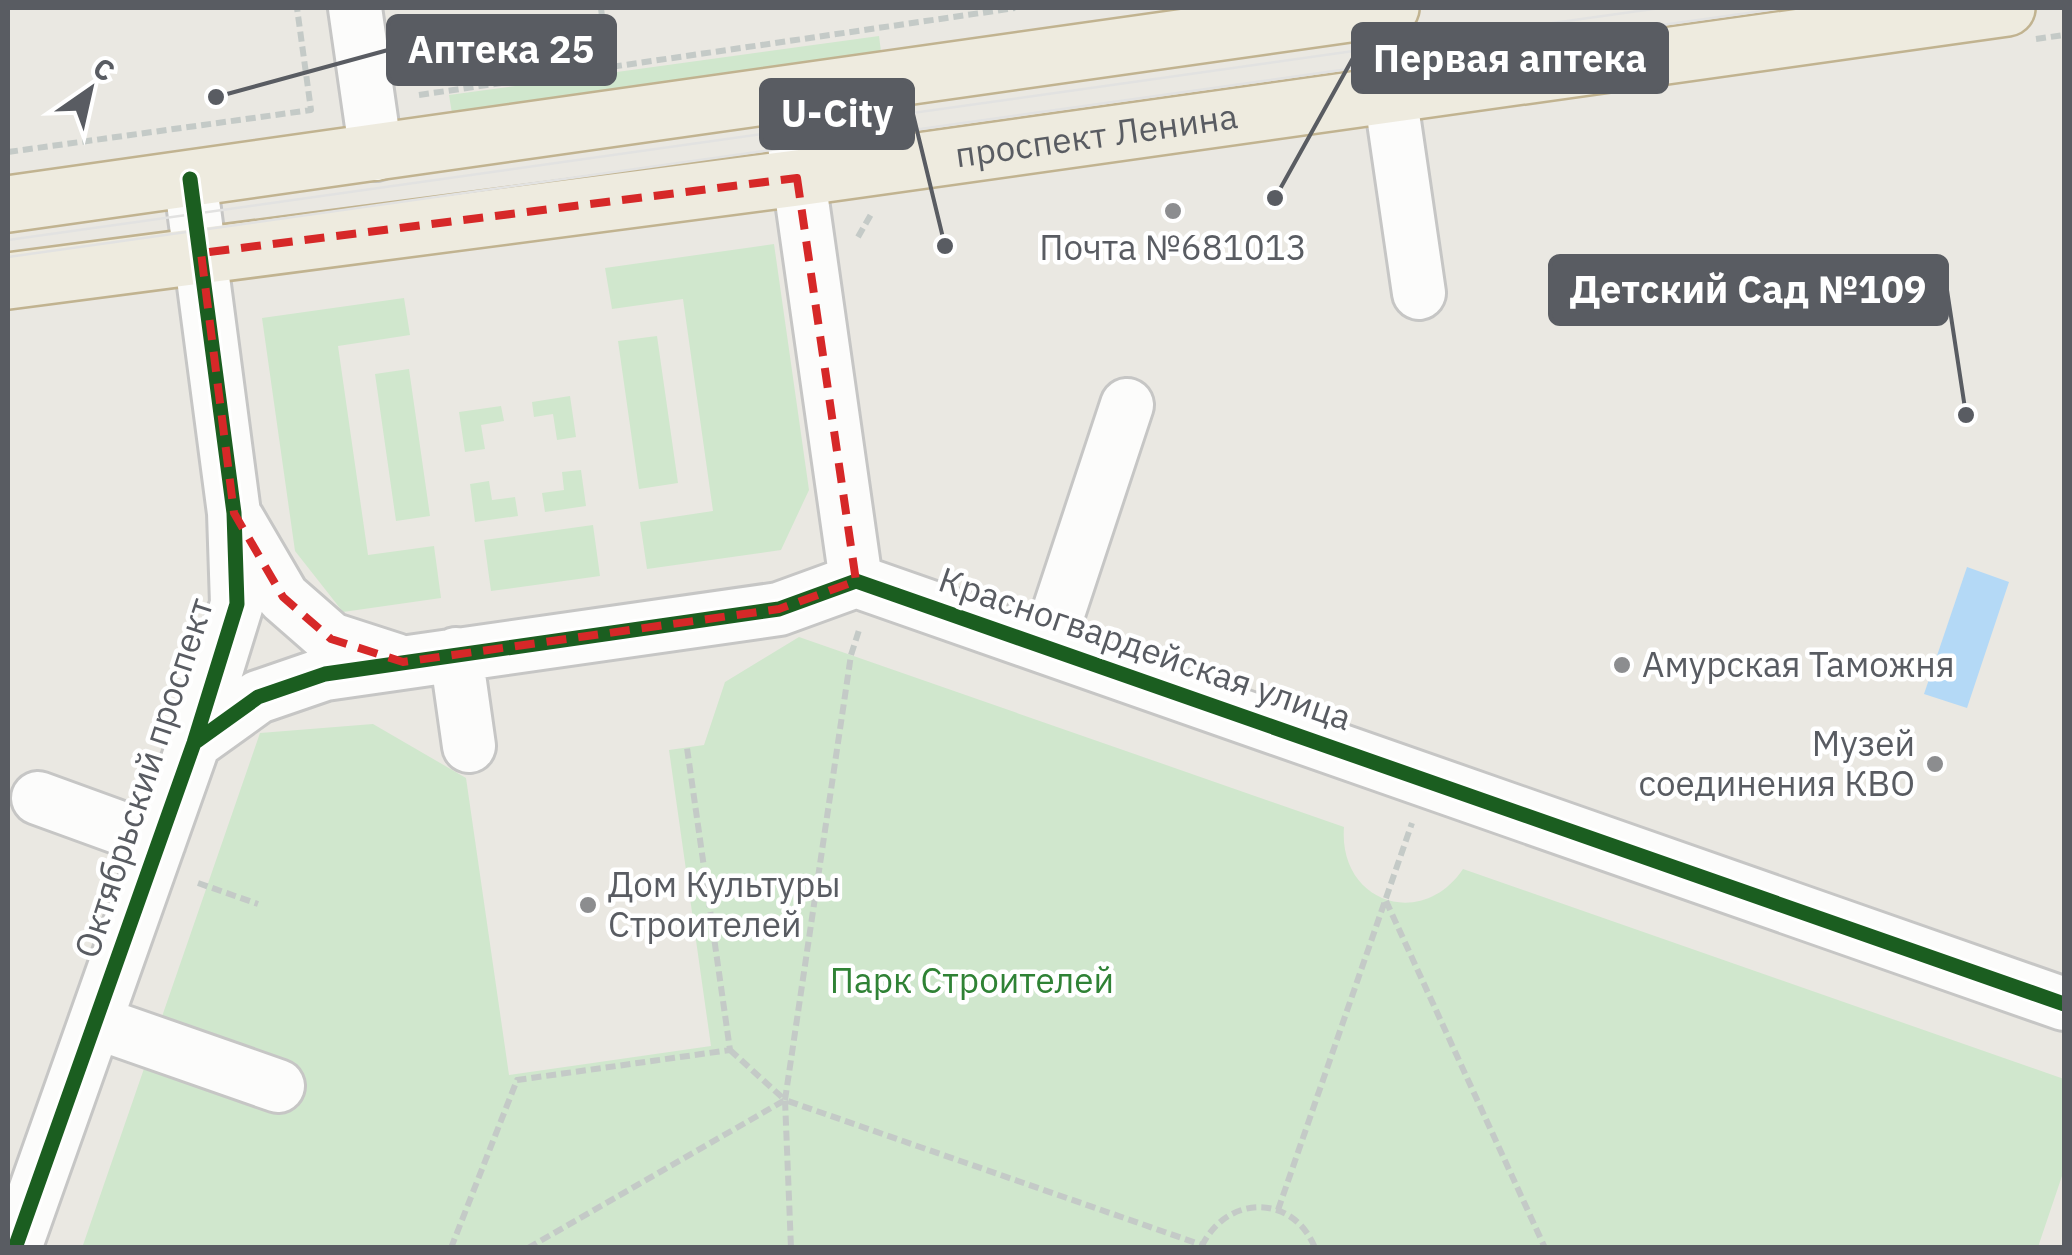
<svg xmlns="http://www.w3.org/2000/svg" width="2072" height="1255" font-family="'IBM Plex Sans',sans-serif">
	<rect width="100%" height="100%" fill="#eae8e2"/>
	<path fill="#d0e7cd" d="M879,36L883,67L454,126L449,95Z
		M774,244L809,490L781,550L647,569L640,522L713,511L683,299L612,309L605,268Z
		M404,298L410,335L338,346L368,555L434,546L441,598L343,612L295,551L262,318Z
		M657,336L678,483L639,489L618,341Z
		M409,369L430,516L396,521L375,374Z
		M570,396L576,437L557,440L553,414L534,417L532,402Z
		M501,406L504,421L481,425L485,449L465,452L459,412Z
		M581,470L586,506L545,512L542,493L564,490L562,472Z
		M489,481L492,500L515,497L518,516L475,522L470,484Z
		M593,525L600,576L491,591L484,540Z
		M799,637L1344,827C1338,902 1421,931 1463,869L2064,1079V1170L2038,1247L82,1248L260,733L373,724L466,778L509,1075L711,1046L669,750L704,745L725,682Z"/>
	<path fill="#b4d9f6" d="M1967,567L2009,582L1967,708L1924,694Z"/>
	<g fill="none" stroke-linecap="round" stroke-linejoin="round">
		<g stroke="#c6c6c5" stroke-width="58">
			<path id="minor" d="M355,8L376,154
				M1390,94L1419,293
				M787,95L856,581
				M238,520L283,597L331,639L396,660
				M1047,647L1127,405
				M456,654L469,746
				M194,743L258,697L325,674L779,609L856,581L2064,1004
				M38,798L159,842
				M95,1022L278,1086
				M15,1248L194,743L237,604L234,513L190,179"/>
		</g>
		<g stroke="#c1b390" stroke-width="60">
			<g id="highway">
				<path d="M8,204L1391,8"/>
				<path id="s1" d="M8,281L797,178L2007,8"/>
			</g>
		</g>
		<path stroke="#c4cac7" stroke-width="6" stroke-dasharray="10 5" stroke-linecap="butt" d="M601,8L608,67
			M2036,39L2064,35
			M419,95L1015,8
			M8,152L311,110L297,8
			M858,237L873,211
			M198,883L258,904
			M1386,901L1545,1248
			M730,1050L785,1100L791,1248
			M785,1100L851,655L860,627
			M1278,1210L1412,823
			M1202,1246C1226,1195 1293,1193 1315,1248
			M451,1248L517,1080L730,1050L687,748
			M528,1248L785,1100L1202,1245"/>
		<use href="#minor" stroke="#fcfcfb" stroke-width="52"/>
		<use href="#highway" stroke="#eeebdf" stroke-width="55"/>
		<path stroke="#e2e2e1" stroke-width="2.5" d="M8,240L1660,8
			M8,257L1783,8"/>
		<g stroke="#fff" stroke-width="21">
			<path id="cycleway" d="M194,743L258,697L325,674L779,609L856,581L2064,1004
				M15,1248L194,743L237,604L234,513L190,179"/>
		</g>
		<use href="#cycleway" stroke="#1b5e20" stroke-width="15"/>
	</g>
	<path fill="none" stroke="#d62828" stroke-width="8" stroke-dasharray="20 12" stroke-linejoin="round" d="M797,178L856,581L779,609L403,662L331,639L283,597L234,513L201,253Z"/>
	<g fill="#8c8d8f" stroke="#fff" stroke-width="4">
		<circle cx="1173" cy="211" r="10"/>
		<circle cx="1622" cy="665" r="10"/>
		<circle cx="1935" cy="764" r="10"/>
		<circle cx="588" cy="905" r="10"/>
	</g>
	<g text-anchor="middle" stroke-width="9" stroke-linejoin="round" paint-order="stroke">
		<g font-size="35" fill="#595c62" stroke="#fff">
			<text dy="12" stroke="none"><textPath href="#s1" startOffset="1098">проспект Ленина</textPath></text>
			<text transform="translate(1145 649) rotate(19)" y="12">Красногвардейская улица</text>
			<text transform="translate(144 778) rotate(-72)" y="12">Октябрьский проспект</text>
		</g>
		<g font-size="35" fill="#595c62" stroke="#fff" text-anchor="start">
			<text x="1173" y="260" text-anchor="middle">Почта №681013</text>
			<text x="1642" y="677">Амурская Таможня</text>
			<text x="1915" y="756" text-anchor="end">Музей<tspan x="1915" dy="40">соединения КВО</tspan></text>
			<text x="608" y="897">Дом Культуры<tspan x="608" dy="40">Строителей</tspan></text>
		</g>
		<g font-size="35" fill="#2f8235" stroke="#fff">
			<text x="972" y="993">Парк Строителей</text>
		</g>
	</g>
	<path fill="none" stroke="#595c62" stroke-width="4" d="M216 97L388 50M1275 198L1353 58M945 246L913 114M1966 415L1947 290"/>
	<g fill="#595c62" stroke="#fff" stroke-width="4">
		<circle cx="216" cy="97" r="10"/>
		<circle cx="1275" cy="198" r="10"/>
		<circle cx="945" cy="246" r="10"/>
		<circle cx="1966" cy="415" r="10"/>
	</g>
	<g fill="#595c62" stroke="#595c62" stroke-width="4">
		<rect x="388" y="16" width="227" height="68" rx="10"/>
		<rect x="1353" y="24" width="314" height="68" rx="10"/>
		<rect x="761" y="80" width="152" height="68" rx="10"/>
		<rect x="1550" y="256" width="397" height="68" rx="10"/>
	</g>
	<g font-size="38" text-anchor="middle" font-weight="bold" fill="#fff">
		<text x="501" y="63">Аптека 25</text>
		<text x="1510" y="72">Первая аптека</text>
		<text x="837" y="127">U-City</text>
		<text x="1748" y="303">Детский Сад №109</text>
	</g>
	<rect width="2072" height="1255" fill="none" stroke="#595c62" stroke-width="20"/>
	<g transform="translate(90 90) rotate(34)" stroke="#ffffff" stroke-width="8" paint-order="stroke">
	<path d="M0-8L18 38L0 25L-18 38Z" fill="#595c62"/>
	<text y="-15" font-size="28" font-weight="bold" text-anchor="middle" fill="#595c62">С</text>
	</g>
</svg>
